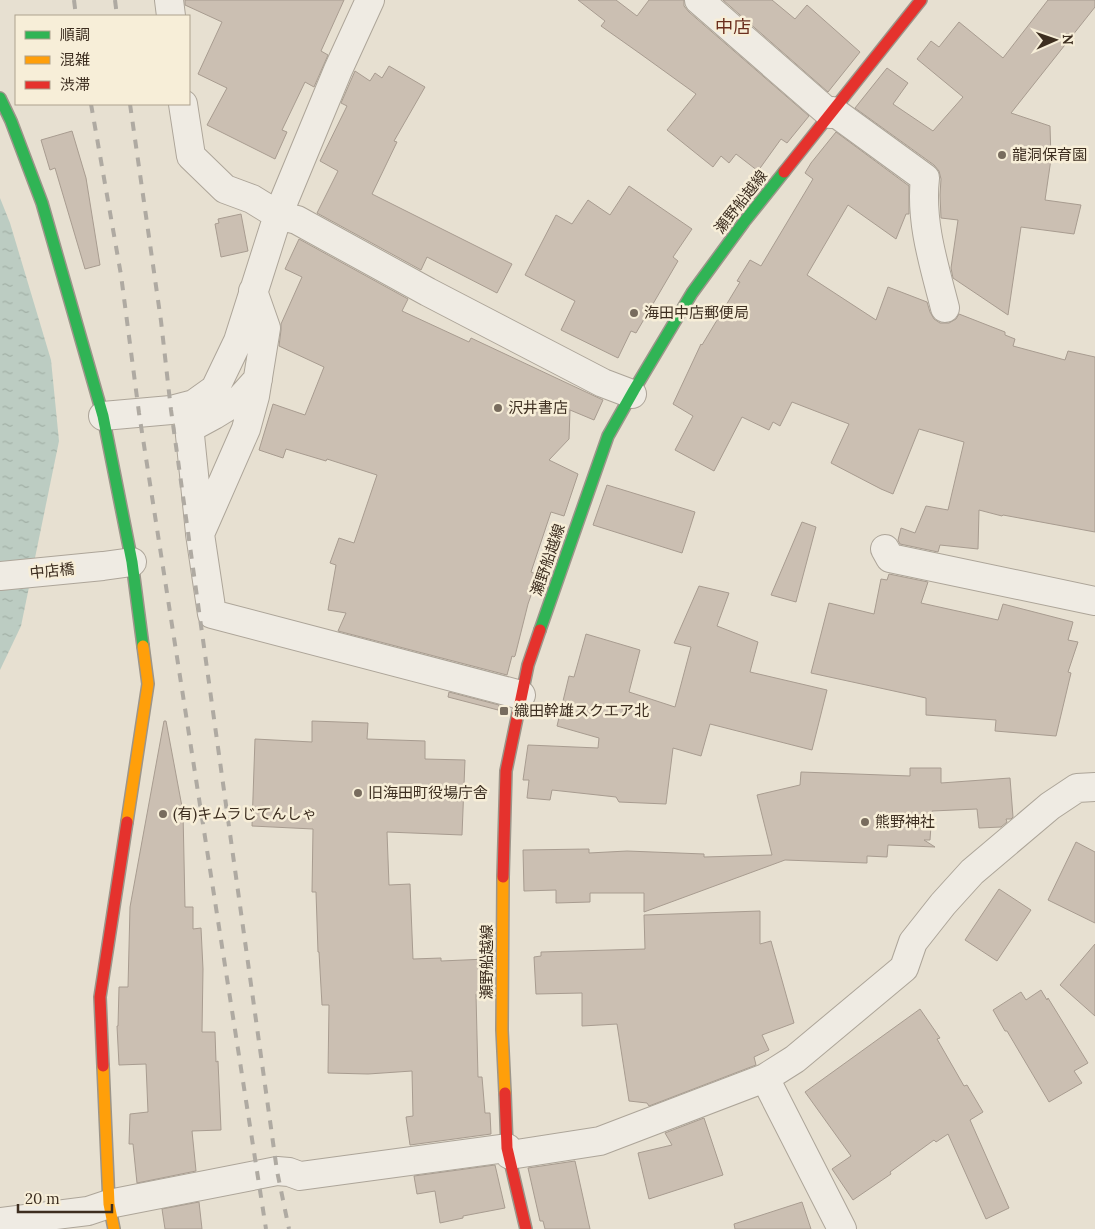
<svg xmlns="http://www.w3.org/2000/svg" width="1095" height="1229" font-family="Lora,'Noto Sans JP',serif">
	<defs>
		<pattern id="water-ripples" width="26" height="14" patternUnits="userSpaceOnUse" patternTransform="scale(1.25)"><rect width="26" height="14" fill="#bcccc2"/><path d="M2 4q2-2 4 0t4 0M15 11q2-2 4 0t4 0" fill="none" stroke="#a2b0a6"/></pattern>
	</defs>
	<rect width="100%" height="100%" fill="#e7e0d1"/>
	<path fill="url(#water-ripples)" d="M0,198L10,223L51,360L59,441L21,626L0,670Z"/>
	<path fill="#cbbfb2" stroke="#a89c90" d="M185,0H344L321,51L328,55L314,87L305,82L282,130L287,132L275,159L207,125L227,88L198,74L222,22L185,5Z
		M578,0H616L637,16L649,0H684V6L689,12L809,116L787,143L781,139L758,171L736,154L729,163L721,156L713,167L667,130L696,94L642,55L601,26L605,21Z
		M723,0H772L795,19L807,5L860,52L828,92Z
		M1048,0H1095V7L1011,113L1050,126L1051,159L1045,200L1081,205L1074,234L1021,227L1008,315L953,278L951,268L958,220L941,218L940,195L941,179L939,171L934,165L855,108L887,68L908,83L893,104L933,131L963,97L917,59L931,41L939,47L959,22L1003,58Z
		M389,66L425,87L394,141L397,142L372,194L512,264L497,293L427,257L421,270L317,213L338,171L320,161L347,106L341,103L355,71L370,81L375,73L382,78Z
		M72,131L86,178L100,265L85,269L55,168L50,170L41,140Z
		M836,132L909,186V214H906L896,239L848,205L807,275L876,320L888,287L927,302L930,312L934,319L940,323H949L956,319L959,314L1005,332V335L1015,339L1013,346L1065,360L1068,351L1095,357V532L1003,515L1002,516L979,510L978,549L940,545L938,552L900,544L898,540L901,528L915,533L926,506L948,510L964,442L919,429L893,494L881,489L831,463L849,424L792,402L780,426L773,422L769,430L742,417L714,471L675,450L693,416L673,404L701,344L702,345L740,282L737,281L750,260L761,266L813,179L805,173L811,163Z
		M629,186L692,229L673,257L678,261L636,333L631,331L618,358L561,330L575,301L525,275L556,215L572,224L588,200L610,215Z
		M241,214L248,251L221,257L215,224L219,223L218,219Z
		M299,239L408,299L402,311L469,342L471,338L603,400L594,420L570,410L569,439L549,460L578,474L564,516L551,512L531,572L538,575L528,604L515,656L514,657L512,656L507,675L338,631L346,613L328,610L336,565L330,563L339,538L354,543L377,475L327,459L326,461L286,449L283,458L259,450L273,404L305,415L324,367L279,346L281,330V324L302,277L285,269Z
		M607,485L695,512L682,553L593,525Z
		M802,522L816,527L796,602L771,595Z
		M889,574L928,582L921,603L998,620L1003,604L1073,622L1068,640L1078,642L1068,672L1071,673L1056,736L995,731L996,720L926,715V698L811,673L829,603L874,614L881,579L887,580Z
		M699,586L729,593L717,626L758,642L750,672L827,690L812,750L710,724L701,756L673,748L666,804L619,802L616,797L552,790L550,800L527,798L529,780H523L528,745L598,748L599,738L557,726L569,676L574,677L586,634L640,650L629,692L675,707L691,647L674,643Z
		M449,692L499,705L498,710L448,697Z
		M164,721H166L183,812L185,907H193V929L201,928L203,969L202,1032H215L216,1062L218,1061L221,1130L192,1131L196,1171L137,1183L133,1144H129L130,1114L148,1112L146,1064L119,1065L117,1026H118L119,987H128L130,907Z
		M312,721L368,723L367,739L425,741V759L465,760L462,835L387,832L389,885L410,884L413,959L441,958V961L487,959V994H476L478,1077H482L485,1113H490L491,1134L410,1145L406,1117L413,1116L412,1071L368,1074L328,1073L329,1005H322L319,952H318L316,892H312L313,829L252,826L255,739L312,742Z
		M910,768H941V783L1010,778L1013,817L1011,819H1006L1007,822L1001,827L979,828L977,809L932,811L930,840H924L935,847L888,845L887,857L867,856V863L785,860L644,912V893H590V902L556,903V890L524,891L523,850L589,849V853L627,851L704,854V857L772,855L757,795L800,785L801,772L910,776Z
		M1076,842L1095,852V923L1048,900Z
		M999,889L1031,910L997,961L965,940Z
		M760,911V944L771,941L794,1023L762,1035L769,1050L754,1057L756,1065L649,1106L647,1103L629,1101L617,1024L582,1026V993L536,994L534,957L541,956V952L645,949L644,915Z
		M1095,944V1016L1060,985Z
		M1041,990L1047,1000L1048,998L1088,1063L1074,1071L1082,1083L1049,1102L1007,1031H1005L993,1010L1021,992L1026,1000Z
		M920,1009L940,1038L937,1039L964,1086L967,1085L983,1112L970,1120L1009,1208L986,1219L948,1134L936,1142L934,1140L890,1172L891,1174L853,1200L832,1169L851,1156L805,1092Z
		M704,1118L723,1175L649,1199L638,1153L672,1145L665,1133Z
		M575,1161L590,1229H545L543,1221H540L528,1168Z
		M495,1165L505,1208L463,1216V1218L440,1223L435,1191L417,1194L414,1176Z
		M199,1202L202,1229H165L162,1209Z
		M802,1202L811,1229H735L734,1224Z"/>
	<g fill="none" stroke-linecap="round" stroke-linejoin="round">
		<g stroke="#ada599" stroke-width="30">
			<path id="street" d="M169,0L171,16
				M699,0L830,114
				M183,104L191,156L225,189L252,199L278,215L297,220L428,292L603,383L632,394
				M833,111L925,178C920,222 934,265 945,308
				M253,291L266,328L255,396L246,429L200,534L212,614L521,695
				M187,406L200,533
				M103,416L171,410L194,404L215,389L238,341L278,215L338,70L370,0
				M190,428L214,415L240,399L258,379
				M885,549L890,558L1095,601
				M0,576L103,566L132,562
				M765,1078L842,1229
				M510,1155L600,1141L765,1078L795,1059L904,968L913,942L943,904L972,872L1050,806L1077,788L1095,787
				M0,1222L88,1211L109,1204L277,1171L289,1172L300,1176L507,1148"/>
		</g>
		<g stroke="#9c958a" stroke-width="14">
			<path id="fast" d="M0,98L11,121L42,203L103,416L132,562L143,646
				M540,630L608,436L634,390L692,293L744,222L784,172"/>
		</g>
		<g stroke="#9c958a" stroke-width="14">
			<path id="slow" d="M127,822L148,684L143,646
				M503,877L502,1030L505,1093
				M103,1066L109,1204L114,1229"/>
		</g>
		<g stroke="#9c958a" stroke-width="14">
			<path id="jam" d="M784,172L921,0
				M503,877L506,771L528,665L540,630
				M103,1066L100,997L127,822
				M505,1093L507,1148L526,1229"/>
		</g>
		<use href="#street" stroke="#efebe3" stroke-width="28"/>
		<use href="#fast" stroke="#30b455" stroke-width="11"/>
		<use href="#slow" stroke="#ff9f0a" stroke-width="11"/>
		<use href="#jam" stroke="#e5322d" stroke-width="11"/>
		<path stroke="#afaaa2" stroke-width="4" stroke-dasharray="9 9" stroke-linecap="butt" d="M74,0L76,16
			M115,0L117,16
			M91,104L121,275L139,413L266,1229
			M130,104L161,321L171,410L277,1171L289,1229"/>
	</g>
	<g fill="#786c5e" stroke="#f7eed8" stroke-width="2">
		<circle cx="1002" cy="155" r="5"/>
		<circle cx="634" cy="313" r="5"/>
		<circle cx="498" cy="408" r="5"/>
		<rect x="499" y="706" width="10" height="10" rx="2.5"/>
		<circle cx="358" cy="793" r="5"/>
		<circle cx="163" cy="814" r="5"/>
		<circle cx="865" cy="822" r="5"/>
	</g>
	<g text-anchor="middle" stroke-width="5" stroke-linejoin="round" paint-order="stroke">
		<g font-size="15" fill="#3d2e20" stroke="#f7eed8" text-anchor="start">
			<text x="1012" y="160">龍洞保育園</text>
			<text x="644" y="318">海田中店郵便局</text>
			<text x="508" y="413">沢井書店</text>
			<text x="514" y="716">織田幹雄スクエア北</text>
			<text x="368" y="798">旧海田町役場庁舎</text>
			<text x="173" y="819">(有)キムラじてんしゃ</text>
			<text x="875" y="827">熊野神社</text>
		</g>
		<g font-size="15" fill="#3d2e20" stroke="#f7eed8">
			<text transform="translate(741 202) rotate(-52)" y="5">瀬野船越線</text>
			<text transform="translate(548 560) rotate(-71)" y="5">瀬野船越線</text>
			<text transform="translate(52 571) rotate(-6)" y="5">中店橋</text>
			<text transform="translate(487 962) rotate(-90)" y="5">瀬野船越線</text>
		</g>
		<g font-size="18" fill="#6b2e1e" stroke="#f7eed8">
			<text x="733" y="33">中店</text>
		</g>
	</g>
	<rect x="15" y="15" width="175" height="90" fill="#f7eed8" stroke="#ada18e"/>
	<rect x="25" y="31" width="25" height="8" fill="#30b455" stroke="#ada18e"/>
	<text x="60" y="40" font-size="15" fill="#3d2e20">順調</text>
	<rect x="25" y="56" width="25" height="8" fill="#ff9f0a" stroke="#ada18e"/>
	<text x="60" y="65" font-size="15" fill="#3d2e20">混雑</text>
	<rect x="25" y="81" width="25" height="8" fill="#e5322d" stroke="#ada18e"/>
	<text x="60" y="90" font-size="15" fill="#3d2e20">渋滞</text>
	<g transform="translate(1055 40) rotate(88)" stroke="#f7eed8" stroke-width="4" paint-order="stroke">
	<path d="M0-4L9 19L0 12L-9 19Z" fill="#3d2e20"/>
	<text y="-8" font-size="14" font-weight="bold" text-anchor="middle" fill="#3d2e20">N</text>
	</g>
	<path d="M18 1204v8h94v-8" fill="none" stroke="#3d2e20" stroke-width="2.5"/>
	<text x="25" y="1204" font-size="15" fill="#3d2e20" stroke="#f7eed8" stroke-width="4" paint-order="stroke">20 m</text>
</svg>
